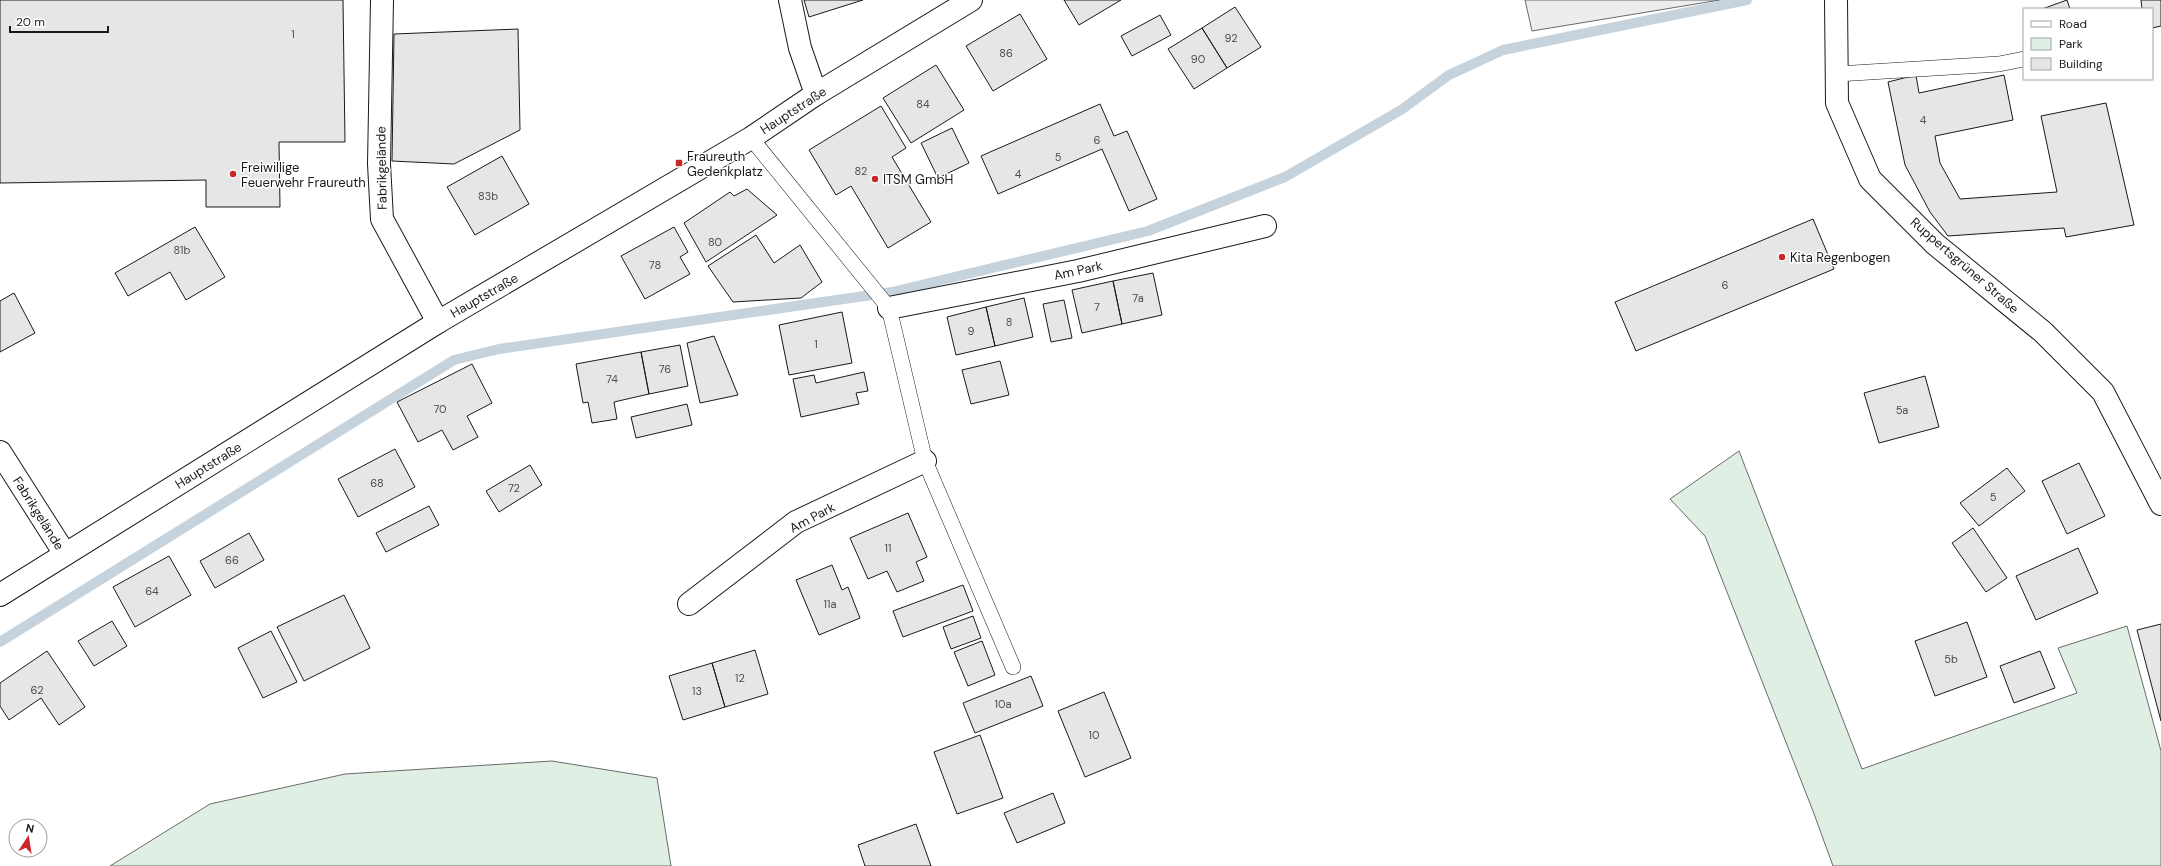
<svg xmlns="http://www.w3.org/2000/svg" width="2161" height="866" font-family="'DM Sans',sans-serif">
	<rect width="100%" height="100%" fill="#fff"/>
	<path fill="#e0efe3" stroke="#6a6a6a" d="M1739,451L1862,769L2077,693L2058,648L2127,626L2161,751V866H1833L1813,811L1705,536L1670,499Z
		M552,761L657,778L671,866H110L210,804L345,774Z"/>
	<path fill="#ededed" stroke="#6a6a6a" d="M1525,0H1720L1532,31Z"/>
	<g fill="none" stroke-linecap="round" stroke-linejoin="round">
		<path stroke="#c6d2dc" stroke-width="10" d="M0,642L454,360L499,349L892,292L1148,231L1285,177L1401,110L1449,75L1503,50L1747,0"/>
	</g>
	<path fill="#e6e6e6" stroke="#1a1a1a" d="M0,0H343L345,142H279L280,207H206V180L0,183Z
		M804,0H863L809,17Z
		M1064,0H1121L1079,25Z
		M2067,0L2070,9H2042Z
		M2141,0H2161V26L2152,28V9H2142Z
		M1235,7L1261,47L1227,68L1202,28Z
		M1020,14L1047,59L993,91L966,46Z
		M1160,15L1171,35L1132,56L1121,36Z
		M1202,28L1227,68L1194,89L1168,49Z
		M518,29L520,130L454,164L392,161L394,34Z
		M936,65L964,110L911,143L883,98Z
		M1916,75L1919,93L2004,75L2013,120L1935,136L1940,163L1960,199L2057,192L2041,116L2106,103L2134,225L2066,237L2064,228L1948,236L1930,212L1905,165L1888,82Z
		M1100,104L1114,136L1127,131L1157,199L1129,211L1102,149L998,194L981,156Z
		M881,106L906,148L892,157L931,222L888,248L851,186L836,195L809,150Z
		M952,128L969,163L938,178L921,143Z
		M502,156L529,204L475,235L447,187Z
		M747,189L777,215L706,262L684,223L730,192L734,196Z
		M1813,219L1834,269L1636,351L1615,302Z
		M195,227L225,277L186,300L170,272L128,296L115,273Z
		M674,227L688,252L680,257L690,274L645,299L621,256Z
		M756,235L774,263L800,245L822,282L801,298L733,302L708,266Z
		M1153,273L1162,315L1122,324L1113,281Z
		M1113,281L1122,324L1082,333L1072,290Z
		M14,293L35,333L0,352V301Z
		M1024,298L1033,337L995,346L986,307Z
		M1064,300L1072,338L1051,342L1043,304Z
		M986,307L995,346L956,355L947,317Z
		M842,312L852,363L789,375L779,325Z
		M714,336L738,395L700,403L687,343Z
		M680,345L688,386L649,394L641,352Z
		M641,352L649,394L614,402L617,419L592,423L588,402L583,403L576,364Z
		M1000,361L1009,395L971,404L962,370Z
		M472,364L492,403L467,416L478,437L453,450L442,430L418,442L397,402Z
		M864,372L868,391L856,393L859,404L801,417L793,379L814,375L816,383Z
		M1925,376L1939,427L1879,443L1864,393Z
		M687,404L692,425L636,438L631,417Z
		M395,449L415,487L358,517L338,479Z
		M2079,463L2105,516L2067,534L2042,481Z
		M530,465L542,485L499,512L486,491Z
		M2007,468L2025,491L1979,526L1960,503Z
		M429,506L439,525L386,552L376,533Z
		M908,513L927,557L916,562L924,581L897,592L887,571L868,579L850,538Z
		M1973,528L2007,578L1986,592L1952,543Z
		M249,533L264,560L215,588L200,561Z
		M2078,548L2098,593L2036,620L2016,576Z
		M169,556L191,595L135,627L113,587Z
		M832,565L842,590L848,587L860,618L819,635L796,580Z
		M963,585L973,611L903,637L893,611Z
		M344,595L370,648L304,681L277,627Z
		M973,616L981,638L951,649L943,627Z
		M112,621L127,646L94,666L78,641Z
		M1967,622L1987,677L1935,696L1915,641Z
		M2161,624V721L2137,630Z
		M271,631L297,682L263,698L238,648Z
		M982,641L995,675L968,686L954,652Z
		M755,650L768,694L725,707L712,663Z
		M47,651L85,707L59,725L41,698L9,720L0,706V683Z
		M2040,651L2055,688L2014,703L2000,666Z
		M712,663L725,707L683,720L669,676Z
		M1031,676L1043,706L975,733L963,703Z
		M1104,692L1131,758L1085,777L1058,711Z
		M980,735L1003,798L957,814L934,752Z
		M1053,793L1065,823L1017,843L1004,813Z
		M916,824L931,866H865L858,845Z"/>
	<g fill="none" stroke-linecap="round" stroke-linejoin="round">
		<g stroke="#1a1a1a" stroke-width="16">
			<path id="lane" d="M1837,74L1999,64L2024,59
				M751,138L889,308L925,461L1013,667"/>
		</g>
		<g stroke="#1a1a1a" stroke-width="24">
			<path id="street" d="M382,0L379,164L382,219L438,322
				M790,0L800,48L816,94
				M1836,0L1837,103L1870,179L1935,244L2043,332L2103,392L2161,504
				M889,308L1078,271L1265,226
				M0,452L65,554
				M689,604L796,522L925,461"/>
		</g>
		<g stroke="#1a1a1a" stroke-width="24">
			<path id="secondary" d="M0,595L438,322L751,138L816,94L971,0"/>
		</g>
		<use href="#lane" stroke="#fff" stroke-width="15"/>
		<use href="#street" stroke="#fff" stroke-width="22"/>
		<use href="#secondary" stroke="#fff" stroke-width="22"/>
	</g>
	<g fill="#c62828" stroke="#fff" stroke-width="1.5">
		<rect x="675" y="159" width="8" height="8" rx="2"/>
		<circle cx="233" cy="174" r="4"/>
		<circle cx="875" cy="179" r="4"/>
		<circle cx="1782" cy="257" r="4"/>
	</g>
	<g text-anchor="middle" stroke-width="3" stroke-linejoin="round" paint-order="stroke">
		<g font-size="11" fill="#4d4d4d">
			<text x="293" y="38">1</text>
			<text x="1231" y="42">92</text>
			<text x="1006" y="57">86</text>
			<text x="1198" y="63">90</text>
			<text x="923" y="108">84</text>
			<text x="1923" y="124">4</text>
			<text x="1097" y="144">6</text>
			<text x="1058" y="161">5</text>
			<text x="861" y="175">82</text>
			<text x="1018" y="178">4</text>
			<text x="488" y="200">83b</text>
			<text x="715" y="246">80</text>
			<text x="182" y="254">81b</text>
			<text x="655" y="269">78</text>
			<text x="1725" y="289">6</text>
			<text x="1138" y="302">7a</text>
			<text x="1097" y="311">7</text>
			<text x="1009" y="326">8</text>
			<text x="971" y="335">9</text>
			<text x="816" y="348">1</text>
			<text x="665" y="373">76</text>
			<text x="612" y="383">74</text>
			<text x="440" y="413">70</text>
			<text x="1902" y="414">5a</text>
			<text x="377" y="487">68</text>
			<text x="514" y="492">72</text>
			<text x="1993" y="501">5</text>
			<text x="888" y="552">11</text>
			<text x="232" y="564">66</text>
			<text x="152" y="595">64</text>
			<text x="830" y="608">11a</text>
			<text x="1951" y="663">5b</text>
			<text x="740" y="682">12</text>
			<text x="37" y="694">62</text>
			<text x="697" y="695">13</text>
			<text x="1003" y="708">10a</text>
			<text x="1094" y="739">10</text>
		</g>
		<g font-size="13" fill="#1a1a1a" stroke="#fff">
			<text transform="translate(793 110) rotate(-33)" y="5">Hauptstraße</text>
			<text transform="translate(381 168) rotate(-91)" y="5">Fabrikgelände</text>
			<text transform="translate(1965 265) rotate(41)" y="5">Ruppertsgrüner Straße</text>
			<text transform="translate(1078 270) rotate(-12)" y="5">Am Park</text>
			<text transform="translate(484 295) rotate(-30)" y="5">Hauptstraße</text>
			<text transform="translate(208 465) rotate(-32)" y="5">Hauptstraße</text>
			<text transform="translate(39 513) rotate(58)" y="5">Fabrikgelände</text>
			<text transform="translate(812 517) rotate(-28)" y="5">Am Park</text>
		</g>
		<g font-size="13" fill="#1a1a1a" stroke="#fff" text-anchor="start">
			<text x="687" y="161">Fraureuth<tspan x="687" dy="15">Gedenkplatz</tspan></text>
			<text x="241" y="172">Freiwillige<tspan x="241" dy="15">Feuerwehr Fraureuth</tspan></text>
			<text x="883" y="184">ITSM GmbH</text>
			<text x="1790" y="262">Kita Regenbogen</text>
		</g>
	</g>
	<rect x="2023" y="8" width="130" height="72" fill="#ffffff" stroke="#a3a3a3"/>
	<rect x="2031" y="21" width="20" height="6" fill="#ffffff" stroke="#a3a3a3"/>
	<text x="2059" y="28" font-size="12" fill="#1a1a1a">Road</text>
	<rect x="2031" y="38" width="20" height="12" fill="#e0efe3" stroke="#a3a3a3"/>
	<text x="2059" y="48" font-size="12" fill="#1a1a1a">Park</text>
	<rect x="2031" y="58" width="20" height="12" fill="#e6e6e6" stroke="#a3a3a3"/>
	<text x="2059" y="68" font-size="12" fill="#1a1a1a">Building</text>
	<g transform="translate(28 838) rotate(12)"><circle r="19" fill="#ffffff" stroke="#a3a3a3"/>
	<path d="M0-3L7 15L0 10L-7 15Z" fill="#c62828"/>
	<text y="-6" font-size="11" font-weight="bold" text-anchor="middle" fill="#1a1a1a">N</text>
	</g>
	<path d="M10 26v6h98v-6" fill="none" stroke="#1a1a1a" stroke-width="2"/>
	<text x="16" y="26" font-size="12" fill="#1a1a1a" stroke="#ffffff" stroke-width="3" paint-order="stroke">20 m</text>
</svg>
